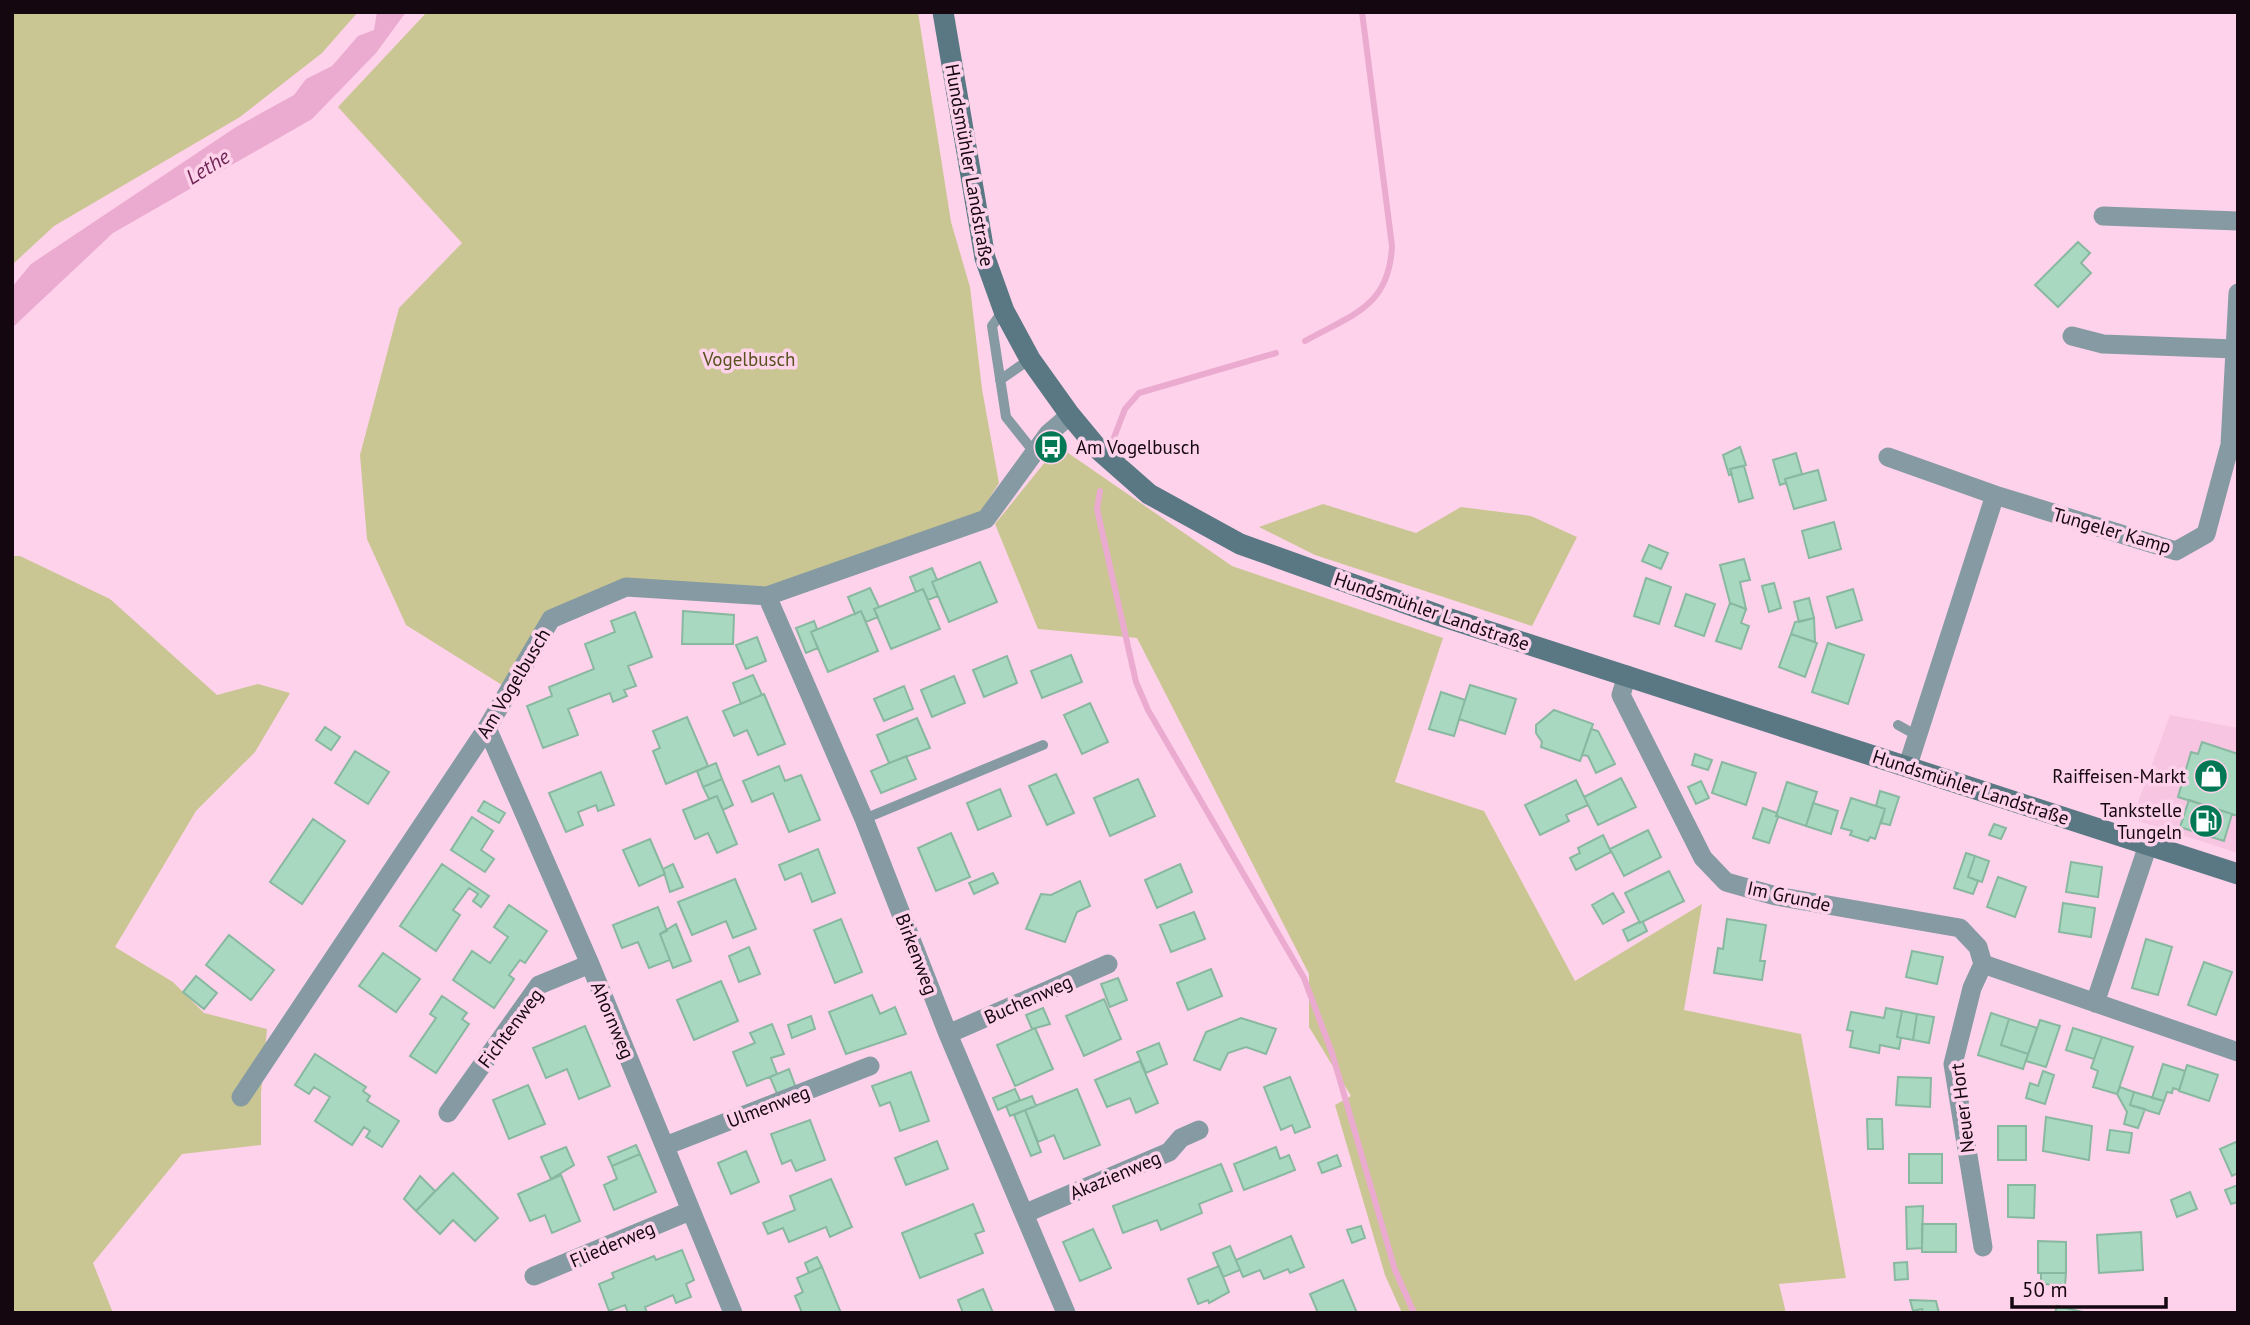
<svg xmlns="http://www.w3.org/2000/svg" width="2250" height="1325" font-family="'PT Sans',sans-serif">
	<rect width="100%" height="100%" fill="#fed2ea"/>
	<path fill="#f7c4e1" d="M2170,715L2238,728V853L2132,819Z"/>
	<path fill="#cac693" d="M12,12H358L322,53L240,117L54,226L12,265Z
		M427,12H918L951,222L970,287L982,389L999,483L980,513L776,592L626,582L550,611L502,685L406,625L367,539L360,455L399,308L462,243L338,107Z
		M1058,446L1232,566L1443,638L1395,782L1484,811L1575,981L1702,904L1684,1010L1801,1034L1846,1278L1779,1284L1786,1313H1402L1385,1275L1335,1105L1351,1096L1309,1027V974L1137,638L1038,629L995,524Z
		M1323,504L1416,533L1461,507L1531,516L1577,537L1532,626L1315,555L1259,527Z
		M12,556H20L110,599L217,695L258,684L290,693L255,752L196,811L115,947L173,982L204,1013L267,1029L261,1093V1145L182,1154L93,1263L113,1313H12Z"/>
	<path fill="#ebaad0" d="M377,12H406L376,53L312,119L113,233L12,328V287L31,264L236,127L294,95L306,79L332,66L358,36L374,30Z"/>
	<g fill="none" stroke-linecap="round" stroke-linejoin="round">
		<path stroke="#ebaad0" stroke-width="6" d="M1305,341C1353,314 1389,307 1392,246L1362,12
			M1113,440L1125,409L1139,393L1276,353
			M1100,491L1097,509L1136,682L1148,710L1304,978L1332,1053L1395,1270L1414,1313"/>
	</g>
	<path fill="#a9d8c1" stroke="#89b8a1" stroke-width="2" d="M2078,242L2090,253L2081,263L2091,273L2058,307L2035,285Z
		M1740,447L1746,465L1730,469L1732,474L1729,475L1723,455Z
		M1796,453L1802,474L1785,479L1786,483L1780,485L1773,460Z
		M1744,466L1753,498L1739,502L1730,469Z
		M1818,470L1826,500L1794,509L1785,479Z
		M1834,522L1841,549L1809,558L1802,531Z
		M1649,545L1668,553L1661,569L1642,561Z
		M1744,559L1750,580L1740,582L1746,609L1730,603L1720,565Z
		M980,562L997,602L949,622L932,582Z
		M932,568L937,580L932,582L938,596L928,600L923,589L916,592L910,577Z
		M1646,578L1671,587L1659,624L1634,616Z
		M1774,583L1781,608L1769,612L1762,586Z
		M870,588L879,607L874,609L878,617L866,622L861,611L855,614L848,597Z
		M923,589L940,629L891,649L874,609Z
		M1853,589L1862,620L1836,628L1827,597Z
		M1686,594L1715,604L1704,636L1675,626Z
		M1809,598L1814,618L1799,622L1794,602Z
		M1730,603L1746,609L1741,623L1749,626L1741,649L1716,641Z
		M683,611L734,615L733,644H682Z
		M861,611L878,651L828,672L811,632Z
		M635,612L652,657L628,666L636,686L624,690L627,696L613,702L610,693L568,709L578,735L543,748L527,706L552,696L549,687L594,669L585,644L615,632L611,621Z
		M1814,618L1815,642L1791,634L1795,622Z
		M814,621L817,629L811,632L818,648L806,653L796,628Z
		M1791,634L1817,643L1805,677L1779,667Z
		M757,637L766,661L746,669L736,645Z
		M1828,643L1864,655L1848,704L1812,692Z
		M1071,655L1082,682L1042,698L1031,671Z
		M1007,656L1017,683L984,697L973,670Z
		M753,675L762,695L741,704L733,683Z
		M954,676L965,703L932,717L921,690Z
		M1470,685L1516,699L1505,734L1459,719Z
		M904,686L913,709L884,721L874,699Z
		M1441,692L1465,700L1454,736L1429,729Z
		M764,694L785,744L758,755L747,730L734,736L723,711Z
		M1090,703L1108,742L1082,754L1064,715Z
		M1554,710L1593,724L1580,761L1541,747L1542,742L1536,733V725Z
		M687,717L708,766L666,784L653,751L660,748L653,731Z
		M917,718L930,748L889,763L877,735Z
		M325,727L340,737L331,750L316,740Z
		M1591,729L1598,731L1615,764L1596,773L1588,756L1582,755Z
		M2202,742L2238,754V816L2178,797L2191,752L2198,754Z
		M355,751L389,772L368,804L335,783Z
		M1695,754L1712,760L1708,770L1692,765Z
		M906,756L916,779L881,793L871,771Z
		M1722,762L1756,773L1746,805L1712,793Z
		M716,763L722,779L703,787L697,771Z
		M779,766L785,781L801,775L820,820L789,832L773,793L752,802L743,781Z
		M601,772L614,805L598,811L596,805L578,812L583,825L566,832L549,793Z
		M1056,774L1074,813L1047,825L1029,786Z
		M1621,778L1636,807L1598,825L1584,797Z
		M722,779L733,805L723,810L717,796L709,799L703,787Z
		M1138,779L1155,816L1110,836L1094,798Z
		M1576,780L1588,805L1566,815L1569,821L1540,835L1525,805Z
		M1701,781L1709,798L1696,804L1688,787Z
		M1787,782L1817,792L1806,826L1776,816Z
		M1000,789L1011,816L978,830L967,803Z
		M1880,791L1899,797L1890,825L1881,823L1885,809L1876,806Z
		M717,796L737,844L717,853L708,833L695,839L683,810Z
		M1851,798L1885,809L1875,839L1870,837L1868,841L1850,835L1852,831L1841,828Z
		M2189,800L2232,814L2224,841L2180,827Z
		M484,801L505,813L499,823L478,811Z
		M1813,803L1838,811L1831,834L1806,826Z
		M1763,808L1777,813L1778,817L1769,843L1753,838Z
		M472,817L493,831L481,850L494,859L485,872L451,850Z
		M313,819L345,841L302,904L270,882Z
		M1994,824L2006,828L2001,839L1989,835Z
		M1648,830L1661,857L1624,876L1610,849Z
		M951,833L970,877L936,891L918,848Z
		M1603,835L1611,852L1576,870L1570,858L1580,853L1578,848Z
		M650,839L665,874L639,886L623,850Z
		M818,849L835,893L812,902L801,873L785,880L779,865Z
		M1966,853L1975,856L1968,877L1978,881L1973,894L1954,888Z
		M1975,856L1989,861L1982,882L1968,877Z
		M2071,862L2102,867L2098,897L2066,892Z
		M442,864L489,896L481,907L473,901L478,894L469,888L453,910L460,915L436,951L400,926Z
		M673,864L683,887L670,892L663,869Z
		M1180,864L1192,892L1157,908L1145,880Z
		M1669,871L1684,901L1640,923L1625,893Z
		M993,873L998,883L974,894L969,883Z
		M1998,877L2026,887L2015,917L1987,907Z
		M735,879L756,929L733,938L726,921L692,935L678,902Z
		M1080,881L1090,906L1077,912L1065,942L1026,929L1041,894L1051,895Z
		M1613,893L1624,912L1603,924L1592,905Z
		M2063,903L2095,908L2091,937L2059,932Z
		M509,905L547,931L525,963L520,960L509,975L514,979L494,1008L453,980L472,951L490,963L508,937L494,927Z
		M658,907L667,931L660,934L670,960L649,968L638,942L622,948L613,925Z
		M1194,912L1205,939L1171,952L1160,925Z
		M841,919L862,972L835,983L814,930Z
		M1727,919L1766,925L1760,961H1765L1762,980L1714,973L1718,948L1723,949Z
		M1639,922H1643L1647,931L1628,941L1623,930Z
		M676,924L691,961L673,968L660,934Z
		M229,935L274,970L251,1000L206,965Z
		M2146,939L2172,947L2158,995L2132,988Z
		M749,947L760,974L739,982L729,956Z
		M1912,951L1943,957L1937,984L1906,977Z
		M383,953L420,979L396,1012L359,986Z
		M2204,962L2232,972L2216,1015L2188,1005Z
		M1211,969L1222,996L1188,1010L1177,983Z
		M196,976L217,993L204,1009L183,992Z
		M1118,978L1127,1000L1110,1007L1101,984Z
		M721,981L738,1021L694,1040L677,1000Z
		M872,995L880,1014L895,1007L906,1034L846,1054L829,1012Z
		M442,996L467,1013L462,1019L469,1024L436,1073L410,1056L436,1018L430,1014Z
		M1104,999L1121,1039L1084,1056L1066,1016Z
		M1043,1008L1050,1024L1032,1029L1026,1015Z
		M1886,1008L1902,1011L1897,1037L1901,1038L1899,1049L1880,1045L1879,1053L1850,1047L1853,1031L1847,1030L1851,1012L1884,1018Z
		M1902,1011L1917,1014L1913,1040L1897,1037Z
		M1991,1013L2009,1019L2001,1045L2028,1054L2023,1069L1978,1055Z
		M1917,1014L1934,1017L1929,1043L1913,1040Z
		M811,1016L815,1029L792,1038L788,1025Z
		M1241,1018L1276,1029L1266,1054L1246,1047L1228,1053L1220,1070L1194,1060L1206,1032Z
		M2009,1019L2037,1028L2028,1054L2001,1045Z
		M2040,1020L2060,1026L2046,1067L2026,1061Z
		M772,1024L784,1054L771,1058L777,1074L747,1086L733,1052L755,1043L750,1033Z
		M585,1026L610,1086L579,1099L567,1069L546,1078L533,1048Z
		M1035,1028L1053,1069L1015,1086L997,1045Z
		M2073,1028L2102,1037L2094,1059L2066,1050Z
		M2102,1037L2133,1047L2117,1094L2093,1087L2098,1071L2091,1068Z
		M1159,1043L1167,1064L1146,1073L1137,1052Z
		M315,1054L366,1087L363,1091L370,1096L367,1101L399,1121L382,1147L366,1137L370,1131L364,1127L352,1145L315,1121L330,1097L314,1087L309,1094L295,1085Z
		M1140,1061L1158,1103L1136,1113L1130,1098L1107,1107L1095,1080Z
		M2163,1064L2185,1071L2179,1090L2173,1088L2172,1093L2167,1092L2164,1101L2152,1098Z
		M2187,1065L2218,1075L2209,1101L2179,1091Z
		M789,1069L796,1088L778,1096L770,1077Z
		M2043,1071L2054,1075L2045,1104L2026,1098L2030,1083L2038,1086Z
		M911,1072L929,1121L900,1131L890,1102L880,1106L872,1086Z
		M1290,1077L1310,1127L1295,1133L1292,1125L1281,1130L1264,1087Z
		M1898,1077L1931,1078L1930,1107L1896,1105Z
		M528,1085L545,1124L509,1139L493,1100Z
		M2120,1087L2134,1092L2130,1105L2145,1109L2138,1128L2124,1124L2127,1112L2117,1094Z
		M1015,1089L1020,1100L998,1110L993,1098Z
		M1077,1089L1100,1145L1064,1159L1054,1135L1038,1142L1025,1110Z
		M2134,1092L2164,1101L2159,1114L2130,1105Z
		M1032,1096L1036,1106L1010,1116L1006,1106Z
		M1025,1110L1041,1152L1031,1156L1014,1115Z
		M2046,1117L2092,1126L2089,1160L2043,1151Z
		M1867,1119H1882L1883,1149H1868Z
		M810,1120L825,1160L796,1171L791,1160L782,1164L771,1134Z
		M1998,1126H2026V1160H1998Z
		M2110,1130L2132,1133L2129,1153L2107,1150Z
		M937,1141L948,1169L906,1185L895,1158Z
		M2238,1141V1173L2232,1176L2220,1149Z
		M636,1145L640,1154L612,1166L608,1157Z
		M566,1147L574,1165L551,1179L541,1157Z
		M1276,1147L1280,1159L1289,1155L1295,1170L1244,1190L1234,1164Z
		M746,1151L759,1182L731,1194L718,1163Z
		M640,1154L656,1192L614,1210L604,1185L617,1179L612,1166Z
		M1909,1154H1942V1183H1909Z
		M1337,1155L1341,1166L1322,1173L1318,1163Z
		M1221,1164L1232,1191L1199,1204L1202,1213L1161,1230L1157,1220L1123,1233L1113,1206Z
		M453,1173L498,1218L475,1241L453,1220L440,1234L416,1211Z
		M561,1175L580,1221L552,1233L545,1215L530,1221L518,1194Z
		M420,1176L435,1191L416,1211L404,1199Z
		M831,1179L852,1227L830,1237L826,1227L789,1242L783,1228L768,1234L763,1223L795,1210L790,1196Z
		M2008,1185H2035L2034,1218L2008,1217Z
		M2238,1185V1202L2231,1204L2225,1190Z
		M2190,1192L2197,1209L2177,1217L2171,1200Z
		M973,1204L984,1231L975,1234L983,1253L920,1278L902,1233Z
		M1923,1206L1922,1248L1907,1249L1906,1207Z
		M1922,1224H1956V1252H1922Z
		M1361,1226L1365,1238L1352,1243L1347,1230Z
		M1093,1229L1111,1268L1080,1281L1063,1242Z
		M2141,1232L2143,1270L2099,1273L2097,1235Z
		M1291,1236L1304,1267L1290,1273L1288,1269L1264,1279L1260,1270L1243,1277L1236,1260Z
		M2038,1241L2066,1242V1273H2038Z
		M1230,1246L1240,1270L1223,1277L1213,1253Z
		M682,1250L694,1280L686,1284L691,1297L676,1303L673,1295L645,1307L647,1313H628L625,1305L609,1311L599,1284L614,1278L612,1273L654,1256L656,1260Z
		M817,1257L822,1267L809,1273L805,1263Z
		M1907,1262L1908,1279L1895,1280L1894,1263Z
		M1219,1266L1229,1292L1209,1303L1208,1300L1198,1304L1188,1279Z
		M822,1267L841,1313H802L795,1296L803,1292L797,1278Z
		M2041,1273H2066L2065,1285L2041,1284Z
		M1343,1280L1357,1313H1318L1310,1294Z
		M983,1289L993,1313H963L958,1300Z
		M1910,1300L1936,1301L1939,1313H1923L1922,1309L1913,1311Z
		M2057,1306L2083,1312V1313H2055Z"/>
	<g fill="none" stroke-linecap="round" stroke-linejoin="round">
		<path stroke="#859aa2" stroke-width="10" d="M1003,311L992,326L1006,417L1034,452
			M1000,380L1030,359
			M1898,725L1916,735
			M864,819L1043,745"/>
		<path stroke="#859aa2" stroke-width="19" d="M2103,216L2238,221
			M2072,336L2103,344L2235,349
			M1888,457L1995,495
			M767,596L864,819L948,1034L1066,1313
			M1627,675L1621,695L1703,858L1726,882L1776,896L1960,928L1978,947L1983,964
			M487,728L590,964L733,1313
			M1908,765L1995,495L2176,551L2206,534L2230,445L2238,293
			M2095,1003L2148,845
			M948,1034L1108,964
			M241,1097L487,728L551,619L626,587L767,596L986,519L1048,434L1070,415
			M448,1113L539,985L590,964
			M665,1146L870,1066
			M1026,1213L1169,1152L1181,1138L1199,1130
			M1983,1247L1953,1064L1972,988L1983,964L2238,1052
			M534,1276L690,1211"/>
		<path stroke="#597883" stroke-width="21" d="M943,12L985,258L1004,311L1030,359L1070,415L1099,450L1149,494L1240,544L1441,616L2238,874"/>
	</g>
	<defs>
		<g id="bus-disc" transform="scale(1.75)"><circle r="9.5" fill="#037854" stroke="#fed2ea"/><path d="M-5-6H5V4H4V6H2V4H-2V6H-4V4H-5ZM-3.5-4V0h7V-4ZM-3.5 1.2v1.5H-2V1.2ZM2 1.2v1.5H3.5V1.2Z" fill="#fff"/></g>
		<g id="shop-disc" transform="scale(1.75)"><circle r="9.5" fill="#037854" stroke="#fed2ea"/><path d="M-5-2.5h2.3a2.7 3.5 0 0 1 5.4 0H5L5.5 6h-11ZM-1.5-2.5h3a1.5 2.3 0 0 0-3 0Z" fill="#fff"/></g>
		<g id="fuel-disc" transform="scale(1.75)"><circle r="9.5" fill="#037854" stroke="#fed2ea"/><path d="M-5.5-6h7V0h2V4h1.3V-2.5L3-4.5l.8-.8L6-3V5H2.5V1h-1V6h-7ZM-4.2-4.7v3.2H.2V-4.7Z" fill="#fff"/></g>
	</defs>
	<g fill-rule="evenodd">
		<use href="#bus-disc" x="1051" y="447"/>
		<use href="#shop-disc" x="2211" y="776"/>
		<use href="#fuel-disc" x="2206" y="821"/>
	</g>
	<g text-anchor="middle" stroke-width="7" stroke-linejoin="round" paint-order="stroke">
		<g font-size="19" fill="#150710" stroke="#fed2ea">
			<text transform="translate(970 165) rotate(80)" y="7">Hundsmühler Landstraße</text>
			<text transform="translate(2112 530) rotate(16)" y="7">Tungeler Kamp</text>
			<text transform="translate(1432 611) rotate(19)" y="7">Hundsmühler Landstraße</text>
			<text transform="translate(513 683) rotate(-59)" y="7">Am Vogelbusch</text>
			<text transform="translate(1971 787) rotate(18)" y="7">Hundsmühler Landstraße</text>
			<text transform="translate(1789 896) rotate(12)" y="7">Im Grunde</text>
			<text transform="translate(917 954) rotate(69)" y="7">Birkenweg</text>
			<text transform="translate(1028 999) rotate(-24)" y="7">Buchenweg</text>
			<text transform="translate(613 1020) rotate(67)" y="7">Ahornweg</text>
			<text transform="translate(510 1028) rotate(-53)" y="7">Fichtenweg</text>
			<text transform="translate(768 1106) rotate(-21)" y="7">Ulmenweg</text>
			<text transform="translate(1962 1108) rotate(-97)" y="7">Neuer Hort</text>
			<text transform="translate(1115 1175) rotate(-23)" y="7">Akazienweg</text>
			<text transform="translate(612 1244) rotate(-23)" y="7">Fliederweg</text>
		</g>
		<g font-size="19" fill="#58531f" stroke="#fed2ea">
			<text x="749" y="366">Vogelbusch</text>
		</g>
		<g font-size="19" fill="#150710" stroke="#fed2ea" text-anchor="end">
			<text x="1076" y="454" text-anchor="start">Am Vogelbusch</text>
			<text x="2186" y="783">Raiffeisen-Markt</text>
			<text x="2182" y="817">Tankstelle<tspan x="2182" dy="22">Tungeln</tspan></text>
		</g>
		<g font-size="21" font-style="italic" fill="#712757" stroke="#fed2ea">
			<text transform="translate(208 167) rotate(-32)" y="7">Lethe</text>
		</g>
	</g>
	<rect width="2250" height="1325" fill="none" stroke="#150710" stroke-width="28"/>
	<path d="M2012 1297v10h154v-10" fill="none" stroke="#150710" stroke-width="3.5"/>
	<text x="2022" y="1297" font-size="21" fill="#150710" stroke="#fed2ea" stroke-width="5" paint-order="stroke">50 m</text>
</svg>
